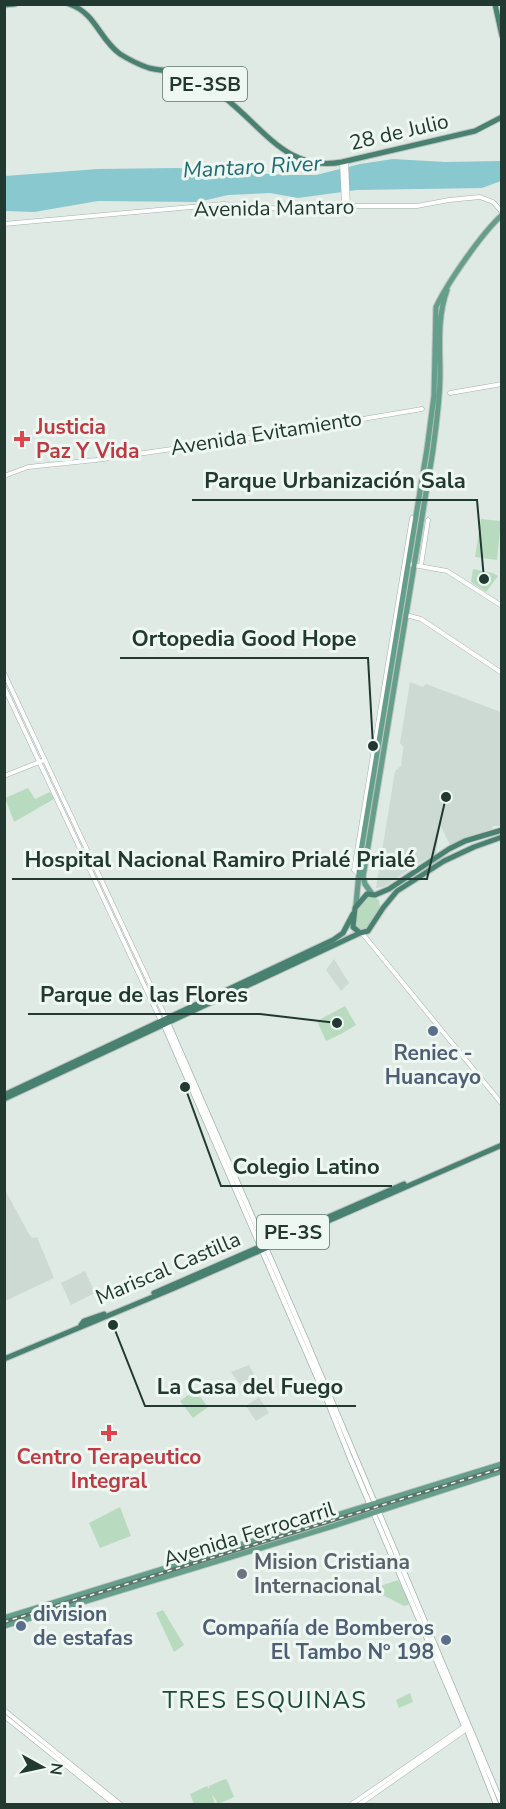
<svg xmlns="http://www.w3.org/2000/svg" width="506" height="1809" font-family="'Nunito Sans',sans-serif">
	<rect width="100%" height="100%" fill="#dfeae4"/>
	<path fill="#cddad3" d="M410,682L423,687L426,684L501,712V826H493L492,829L450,845L440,825L436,854L417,864L384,887L376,888L395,771L401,766L403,749L404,748L400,743Z
		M334,959L349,983L341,991L326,970Z
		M5,1190L29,1234L32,1238L37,1237L54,1278L5,1301Z
		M85,1271L95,1293L71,1305L61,1283Z
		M249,1365L254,1374L241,1386L231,1372Z
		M259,1397L269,1413L256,1421L246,1406Z"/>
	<path fill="#b8dbbf" d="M481,519L501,521L497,560L475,557Z
		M473,569L493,573L498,576L486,592L471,582Z
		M28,788L35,799L50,792L54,799L14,822L5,798Z
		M371,896L379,900L380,908L366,930H359L355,927C356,913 358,902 371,896Z
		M345,1006L356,1025L341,1034L326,1041L317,1021Z
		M195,1390L208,1407L193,1418L180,1401Z
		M120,1507L131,1536L100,1548L89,1523Z
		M398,1580L409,1602L408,1605L404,1606L371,1589Z
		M163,1610L184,1645L174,1652L156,1613Z
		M410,1693L413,1702L399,1708L396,1700Z
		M225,1779L227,1780L234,1797L218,1804L212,1794L215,1804H194L190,1794L207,1786L209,1789V1786Z"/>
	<path fill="#88c8ce" d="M393,159L445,162L501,161V181L482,188L357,190L298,198L270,193L228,195L198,202L98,201L34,212L5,211V176L98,169L177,168L286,175H316L360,164Z"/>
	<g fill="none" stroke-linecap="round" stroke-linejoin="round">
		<g stroke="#a2b1ab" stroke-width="5">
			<path id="tertiary" d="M346,161L348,206
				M342,162L344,206
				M4,224L224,204L293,210L344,206H417L449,200L480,197L493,202L502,212
				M450,393L502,384
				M4,476L28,467L96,460L262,436L422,409
				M408,564L447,571L502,606
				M421,565L428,520
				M406,615L421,619L502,673
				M4,673L167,1020
				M4,687L162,1023
				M4,776L42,761
				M359,875L354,870L412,518
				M362,933L502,1104
				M4,1710L120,1804
				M4,1716L114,1804
				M352,1804L465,1726
				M360,1804L467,1729"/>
		</g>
		<g stroke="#9fb5ab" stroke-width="6">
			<path id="secondary" d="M168,1023L304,1335L502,1804
				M164,1025L326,1398L350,1458L466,1730
				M468,1733L496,1804"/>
		</g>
		<g stroke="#bcc4c1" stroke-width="7">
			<path id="primary" d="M372,894L365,884L363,877L433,450C436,425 440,400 440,375C440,346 437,318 447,290
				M356,905L361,851L427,449L434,396L436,307C448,282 482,233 502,215
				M4,1618L502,1464
				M4,1626L333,1526L502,1471"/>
		</g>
		<g stroke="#bcc4c1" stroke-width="7">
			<path id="trunk" d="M69,4C96,13 99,39 120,54C128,59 140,65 149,68C164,72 179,69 194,76C206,84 220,93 231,103C266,132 290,172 342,162L475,131L502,117
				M495,4L502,36
				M4,5L15,4
				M502,830L465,841L449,849L389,889L375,895L367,894L355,908L353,927L360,933L368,931L383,908L397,891L444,861L474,847L502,837
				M4,1095L333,940L343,933L353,914
				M4,1099L360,933
				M154,1293L404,1184
				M81,1325L84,1321L104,1314
				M4,1359L172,1289L502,1145"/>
		</g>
		<use href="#tertiary" stroke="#fff" stroke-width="4"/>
		<use href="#secondary" stroke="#fff" stroke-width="4.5"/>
		<use href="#primary" stroke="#659e8b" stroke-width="5"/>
		<use href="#trunk" stroke="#498170" stroke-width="5"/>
		<g stroke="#5b756c" stroke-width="4">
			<path id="rail" d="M4,1622L502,1468"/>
		</g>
		<use href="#rail" stroke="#eff7f2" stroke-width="1.5" stroke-dasharray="4.5" stroke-linecap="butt"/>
	</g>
	<g fill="#e0444e" stroke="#eff7f2" stroke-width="2">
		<path d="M19 430h6v6h6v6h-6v6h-6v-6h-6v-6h6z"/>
		<path d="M106 1424h6v6h6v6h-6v6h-6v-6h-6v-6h6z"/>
	</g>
	<g fill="#5c6f8a" stroke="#eff7f2" stroke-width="2">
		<circle cx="433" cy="1031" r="6"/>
		<circle cx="21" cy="1626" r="6"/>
		<circle cx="446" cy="1640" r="6"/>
	</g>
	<circle fill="#6b7280" stroke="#eff7f2" stroke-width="2" cx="242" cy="1574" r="6"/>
	<g text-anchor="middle" stroke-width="6" stroke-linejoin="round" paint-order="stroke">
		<g fill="#eff7f2" stroke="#5f726b" stroke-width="1.5">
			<rect x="163" y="67" width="84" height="34" rx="4.5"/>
			<rect x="257" y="1215" width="72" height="34" rx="4.5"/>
		</g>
		<g font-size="20" font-weight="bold" fill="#213931">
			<text x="205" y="91">PE-3SB</text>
			<text x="293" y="1239">PE-3S</text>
		</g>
		<g font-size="21" fill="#213931" stroke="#eff7f2">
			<text transform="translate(399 132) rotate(-13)" y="7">28 de Julio</text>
			<text transform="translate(274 208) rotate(-1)" y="7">Avenida Mantaro</text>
			<text transform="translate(266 433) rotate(-9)" y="7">Avenida Evitamiento</text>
			<text transform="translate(168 1268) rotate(-23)" y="7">Mariscal Castilla</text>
			<text transform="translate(249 1534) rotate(-17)" y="7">Avenida Ferrocarril</text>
		</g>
		<g font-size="21" font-weight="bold" fill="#be3a42" stroke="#eff7f2" text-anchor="start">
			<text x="36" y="434">Justicia<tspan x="36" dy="24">Paz Y Vida</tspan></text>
			<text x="109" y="1464" text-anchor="middle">Centro Terapeutico<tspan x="109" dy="24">Integral</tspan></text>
		</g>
		<g font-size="21" font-weight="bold" fill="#4e5e75" stroke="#eff7f2">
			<text x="433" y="1060">Reniec -<tspan x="433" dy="24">Huancayo</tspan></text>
			<text x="33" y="1621" text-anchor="start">division<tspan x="33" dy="24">de estafas</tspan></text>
			<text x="434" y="1635" text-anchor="end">Compañía de Bomberos<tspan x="434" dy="24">El Tambo Nº 198</tspan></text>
		</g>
		<g font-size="21" font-weight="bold" fill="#5b616d" stroke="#eff7f2" text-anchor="start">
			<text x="254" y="1569">Mision Cristiana<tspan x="254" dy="24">Internacional</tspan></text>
		</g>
		<g font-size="22" font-style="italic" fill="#1d6b73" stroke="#eff7f2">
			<text transform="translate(252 166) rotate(-3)" y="8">Mantaro River</text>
		</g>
		<g font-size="24" letter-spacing="1.5" fill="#1d4a3c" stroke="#eff7f2">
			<text x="265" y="1708">TRES ESQUINAS</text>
		</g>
	</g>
	<path fill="none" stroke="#213931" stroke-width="2" d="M484 579L477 500H192M373 746L368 658H120M446 797L427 879H12M337 1023L260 1014H28M185 1087L221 1186H392M113 1325L145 1406H356"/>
	<g fill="#213931" stroke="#eff7f2" stroke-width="2">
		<circle cx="484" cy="579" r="6"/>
		<circle cx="373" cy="746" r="6"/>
		<circle cx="446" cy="797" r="6"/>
		<circle cx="337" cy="1023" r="6"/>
		<circle cx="185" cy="1087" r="6"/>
		<circle cx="113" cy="1325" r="6"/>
	</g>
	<g font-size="22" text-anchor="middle" font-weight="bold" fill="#213931" stroke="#eff7f2" stroke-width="6" stroke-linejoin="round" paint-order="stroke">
		<text x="335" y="488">Parque Urbanización Sala</text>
		<text x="244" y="646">Ortopedia Good Hope</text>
		<text x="220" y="867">Hospital Nacional Ramiro Prialé Prialé</text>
		<text x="144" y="1002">Parque de las Flores</text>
		<text x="306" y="1174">Colegio Latino</text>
		<text x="250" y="1394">La Casa del Fuego</text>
	</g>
	<rect width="506" height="1809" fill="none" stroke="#213931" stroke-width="12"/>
	<g transform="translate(42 1767) rotate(98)" stroke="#eff7f2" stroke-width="4.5" paint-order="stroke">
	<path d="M0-4.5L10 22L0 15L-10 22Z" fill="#213931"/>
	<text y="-9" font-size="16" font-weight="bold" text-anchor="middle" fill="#213931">N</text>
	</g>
</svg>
